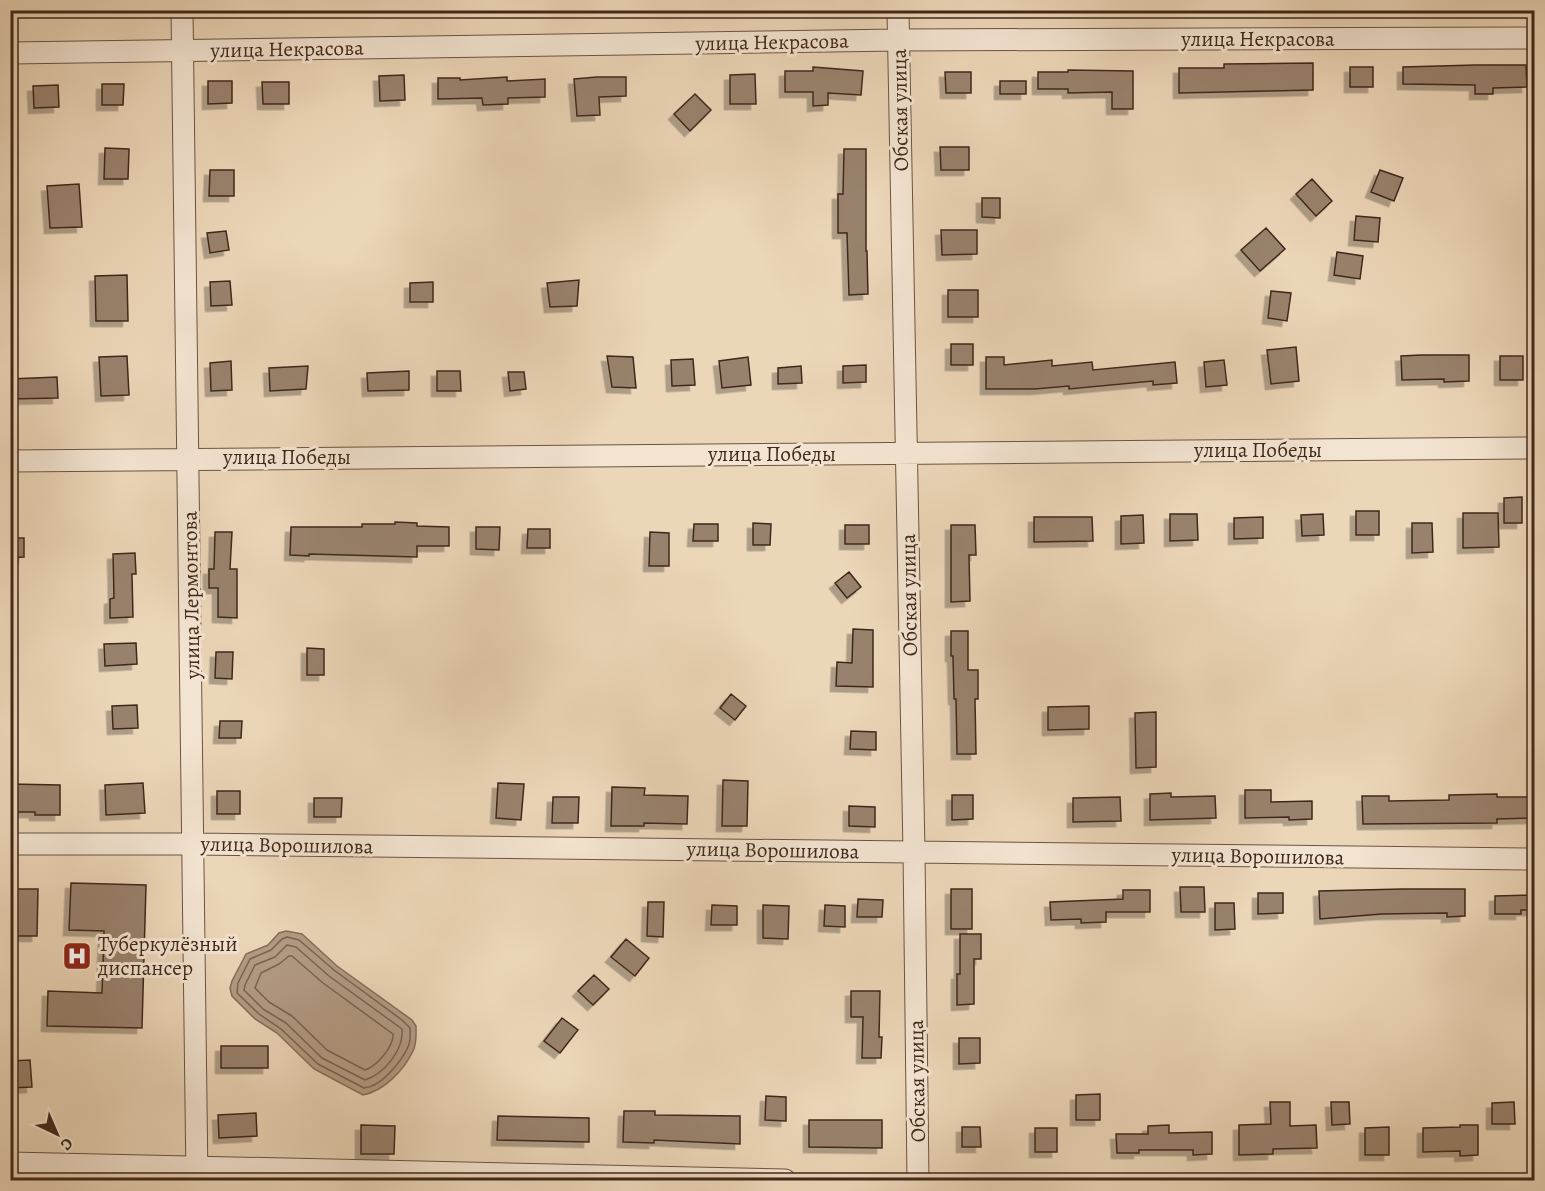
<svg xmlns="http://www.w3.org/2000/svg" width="1545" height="1191" font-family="Alegreya,serif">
	<defs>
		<filter id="shadow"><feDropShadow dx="-5.5" dy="5.5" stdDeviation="0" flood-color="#0004"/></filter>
	</defs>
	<rect width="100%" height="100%" fill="#ecd6b8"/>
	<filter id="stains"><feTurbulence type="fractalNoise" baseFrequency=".00333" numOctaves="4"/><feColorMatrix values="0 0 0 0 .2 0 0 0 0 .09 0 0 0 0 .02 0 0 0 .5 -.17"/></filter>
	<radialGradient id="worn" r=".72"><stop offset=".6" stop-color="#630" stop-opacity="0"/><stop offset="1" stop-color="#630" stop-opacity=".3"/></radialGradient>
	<path fill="#b29b83" stroke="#846d59" stroke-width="1.5" d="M286,931L302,934L337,966L412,1020L416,1026C416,1034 417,1043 413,1051C404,1070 384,1091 363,1095L314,1069L277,1033L255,1019L232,996L230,988L232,981L246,954L268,945L279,933Z"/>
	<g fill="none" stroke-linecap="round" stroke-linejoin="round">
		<path stroke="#79624f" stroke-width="1.5" d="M287,937L299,940L334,970L402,1020L410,1028C410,1034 411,1041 408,1047C401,1062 381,1087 364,1088L318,1064L281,1029L259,1014L237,993L238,983L250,959L271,950L282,939Z
			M287,945L296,947L329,976L402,1029C404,1050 384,1074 365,1080L322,1058L286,1023L263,1009L244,990L245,985L255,965L275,957Z
			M289,956H292L323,983L393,1034C394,1046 377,1066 365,1070L327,1050L292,1016L269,1002L255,988L261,973L279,964Z"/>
	</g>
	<path fill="#99826d" stroke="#40281b" stroke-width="1.5" filter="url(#shadow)" d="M1313,63V90L1179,93V68H1224V64Z
		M1475,65H1526L1527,87L1493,88V94H1475V85L1403,84V67Z
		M813,67L863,71L861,95L828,93V105L813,106V92H785V71H813Z
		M1350,67H1373V87H1350Z
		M1068,70L1133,71V109H1112V92L1068,93V89H1038V72H1068Z
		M945,72H971V93H946Z
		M755,74L756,104H730V75Z
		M404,75L405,100L380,101L379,76Z
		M507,77V81L545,79V97L508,98V104L483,105L482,98L438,99V78H460V80Z
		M597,77H626V96L599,97L600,115L577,116L574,79Z
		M208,81H232V103L208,104Z
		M1000,81H1026V94H1000Z
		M262,82H289V104H263Z
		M102,84H124L123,105H102Z
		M58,85L59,107L34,108L33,86Z
		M695,94L711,110L690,131L674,114Z
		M940,147H969V170H941Z
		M105,148L129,149L128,179H104Z
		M844,149H866V251H867L868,294L849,295L847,233H838V194H843Z
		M210,170H234V196H209Z
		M1380,170L1403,178L1394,201L1371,192Z
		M1312,179L1332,201L1316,216L1296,194Z
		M79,184L82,227L50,228L47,186Z
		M982,198H1000V218L982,217Z
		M1356,216L1380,218L1378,242L1354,240Z
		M1266,228L1285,249L1260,271L1241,250Z
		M941,230H977V254L942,255Z
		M226,231L229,250L210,253L207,233Z
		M1337,252L1363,256L1360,279L1334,275Z
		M127,275L128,321H96L95,276Z
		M579,280L577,306L550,307L547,283Z
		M230,281L232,305L211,306L210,282Z
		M433,282V302H410V283Z
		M948,290H978V317H948Z
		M1271,291L1291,293L1287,321L1268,318Z
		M951,344H973V365H951Z
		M1296,347L1299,381L1271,384L1267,350Z
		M1421,355H1469V381L1444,382V379L1402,380L1401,356Z
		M127,356L129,395L101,396L99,357Z
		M607,356L633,357L636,388L612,387Z
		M1500,356H1523V380H1500Z
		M748,357L751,385L722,388L719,361Z
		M986,357H1004V365L1052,360V366L1092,362L1093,370L1175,362L1177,383L1153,385V381L1069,389V386L1035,389H986Z
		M693,359L695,385L672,386L671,360Z
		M1224,360L1227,385L1206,387L1204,362Z
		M231,361L232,390L211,391L210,363Z
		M866,365V382L843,383V366Z
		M308,366L306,389L270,391L269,368Z
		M801,366L802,383L778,384V368Z
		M409,371V390L368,391L367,373Z
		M437,371H460L461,391H437Z
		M508,372H524L526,389L510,391Z
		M57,377L58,398L10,399V379Z
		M1522,497V523H1504V498Z
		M1356,511H1379V535H1356Z
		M1463,513H1498L1499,547L1463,548Z
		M1170,514H1197L1198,540L1170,541Z
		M1323,514L1324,535L1302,536L1301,515Z
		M1143,515L1144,543L1121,544V516Z
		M1034,517H1092L1093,541L1034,542Z
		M1263,517V538L1234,539V518Z
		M395,522L417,523V526L449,527V546H417V557L309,554V556L290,555L291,527H362V524H395Z
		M753,523L771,524L770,545H753Z
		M1412,523H1432L1433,552L1412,553Z
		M694,524H718V541H693Z
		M845,525H869V544H845Z
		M951,525H975L976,555H969L970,601L951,602Z
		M476,527H500L499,550L476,549Z
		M528,529H550V548H527Z
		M215,532H232L230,569H237V618L218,617V588H209V569H214Z
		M650,532L669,533V566H649Z
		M10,538H24V557L10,558Z
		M135,553L136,574H132L133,617L110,618V599L114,598L113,554Z
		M849,572L861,587L847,598L835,583Z
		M853,629L873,630V687L836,686L837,662L852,663Z
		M951,631H968V670H978V699H975L976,754H957L956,699H954L953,656H951Z
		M136,643L137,664L105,666L104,644Z
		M307,648L324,649V675H307Z
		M216,652H233L232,679L215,678Z
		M731,694L746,706L735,720L720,708Z
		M137,705L138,728L113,729L112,706Z
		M1089,706V729L1048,730V707Z
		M1156,712V767L1136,768L1135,713Z
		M220,721H242L241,738H219Z
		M851,731L876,732V750L850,749Z
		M723,780L748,781L747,826H722Z
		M143,783L145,813L106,815L105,785Z
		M498,783L524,784L521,820L496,818Z
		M10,784L60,785V815H35V812H10Z
		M612,787L645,788L644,795L688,796L687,824L644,823V826H611Z
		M1245,790H1271V802L1312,801V819L1289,820V817L1245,818Z
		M217,791H240V814H217Z
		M1171,793V797L1215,796L1216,818L1150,820V794Z
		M1497,794V797H1534V818L1497,819V823L1363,824L1362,796H1389V801L1449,800V795Z
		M952,795H973V819L952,820Z
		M553,797H579L578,823H552Z
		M1120,797L1121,821L1073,822V798Z
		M314,798H342L341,817H314Z
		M849,806L875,807V827L849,826Z
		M71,883L146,885L142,1028L47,1026L48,991L102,993L104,931L69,930Z
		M1180,887H1204L1205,912H1181Z
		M13,889H38L37,936H12Z
		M951,889H972V929H951Z
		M1402,889H1465V916L1447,917V913L1382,914L1320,919L1319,891Z
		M1123,890H1150V912H1106V922L1081,923V919L1051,920L1050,902L1123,899Z
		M1258,893H1283V913L1258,914Z
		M1534,895V910H1521V914H1495V896Z
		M858,899L883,900L882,917H857Z
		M648,902H664L663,937L647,936Z
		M1215,903H1234L1235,929L1215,930Z
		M712,905L737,906V925H711Z
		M763,905L789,906L788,939L763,938Z
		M825,905L845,906V927L824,926Z
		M960,934H981V959H974V1004L957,1005V974H960Z
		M626,939L649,958L635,976L611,957Z
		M594,975L609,989L593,1005L578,991Z
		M851,991H880L879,1037H882L881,1058H862L863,1017H851Z
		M562,1018L578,1030L560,1053L544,1041Z
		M959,1038H980V1063L959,1064Z
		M221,1046H268V1068H221Z
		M30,1060L32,1087L10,1088V1061Z
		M1100,1094V1120H1076V1095Z
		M766,1096L786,1097V1121L765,1120Z
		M1270,1102H1290V1126L1316,1125L1317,1148L1273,1149V1154L1239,1155V1125L1271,1124Z
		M1331,1102H1349L1350,1124L1332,1125Z
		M1514,1102L1515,1124H1492V1103Z
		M624,1111H655V1115L740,1116V1144L654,1140V1143L623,1142Z
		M256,1113L257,1136L219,1138L218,1115Z
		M498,1116L589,1118V1142L497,1140Z
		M809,1120H882V1148L809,1147Z
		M361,1125L395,1126L394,1154H361Z
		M1169,1125V1133L1212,1132V1154L1193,1155V1150H1139V1153H1117L1116,1134H1148V1126Z
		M1460,1125H1478V1155L1460,1156V1151L1423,1152V1128L1460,1127Z
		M962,1127H980L981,1147H962Z
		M1389,1127V1155H1365V1128Z
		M1035,1128H1057V1152H1035Z"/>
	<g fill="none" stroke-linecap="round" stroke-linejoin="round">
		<g stroke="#6b5442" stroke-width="23">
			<path id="street" d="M182,10L197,1180
				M898,10L914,852L918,1180
				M10,53L898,40L1534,38
				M10,461L1534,448
				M10,844H194L1534,859
				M10,1163L785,1180"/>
		</g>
		<use href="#street" stroke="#f3e4d1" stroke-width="21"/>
	</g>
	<defs>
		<g id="hospital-square" transform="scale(1.5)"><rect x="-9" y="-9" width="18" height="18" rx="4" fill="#8f2418" stroke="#f3e4d1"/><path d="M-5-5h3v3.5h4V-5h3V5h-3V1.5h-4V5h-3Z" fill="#fff"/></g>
	</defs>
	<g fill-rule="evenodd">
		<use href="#hospital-square" x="77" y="956"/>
	</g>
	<g text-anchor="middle" stroke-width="6" stroke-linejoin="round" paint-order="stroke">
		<g font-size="21" fill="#40281b" stroke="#f3e4d1">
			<text x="1258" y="46">улица Некрасова</text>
			<text transform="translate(772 42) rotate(-1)" y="7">улица Некрасова</text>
			<text transform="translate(287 49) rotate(-1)" y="7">улица Некрасова</text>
			<text transform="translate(900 110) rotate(-91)" y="7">Обская улица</text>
			<text x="1258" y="457">улица Победы</text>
			<text x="772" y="461">улица Победы</text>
			<text x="287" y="464">улица Победы</text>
			<text transform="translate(191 595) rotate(-91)" y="7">улица Лермонтова</text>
			<text transform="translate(909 595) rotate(-91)" y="7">Обская улица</text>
			<text transform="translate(287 845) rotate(1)" y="7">улица Ворошилова</text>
			<text transform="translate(773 850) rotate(1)" y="7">улица Ворошилова</text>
			<text transform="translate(1258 856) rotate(1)" y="7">улица Ворошилова</text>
			<text transform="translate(917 1081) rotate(-91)" y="7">Обская улица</text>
		</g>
		<g font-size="21" fill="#40281b" stroke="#f3e4d1" text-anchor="start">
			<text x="98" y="951">Туберкулёзный<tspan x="98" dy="24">диспансер</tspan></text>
		</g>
	</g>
	<rect width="1545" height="1191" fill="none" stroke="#ecd6b8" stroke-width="36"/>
	<rect x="12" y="12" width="1521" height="1167" fill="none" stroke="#40281b" stroke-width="3"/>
	<rect x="18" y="18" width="1509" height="1155" fill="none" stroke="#40281b" stroke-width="1.5"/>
	<g transform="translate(57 1134) rotate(136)" stroke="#f3e4d1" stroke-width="4.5" paint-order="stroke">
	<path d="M0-4.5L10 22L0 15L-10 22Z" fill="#40281b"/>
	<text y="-9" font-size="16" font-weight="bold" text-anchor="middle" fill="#40281b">С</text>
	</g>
	<rect width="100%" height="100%" filter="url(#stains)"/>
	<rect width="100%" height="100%" fill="url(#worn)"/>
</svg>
